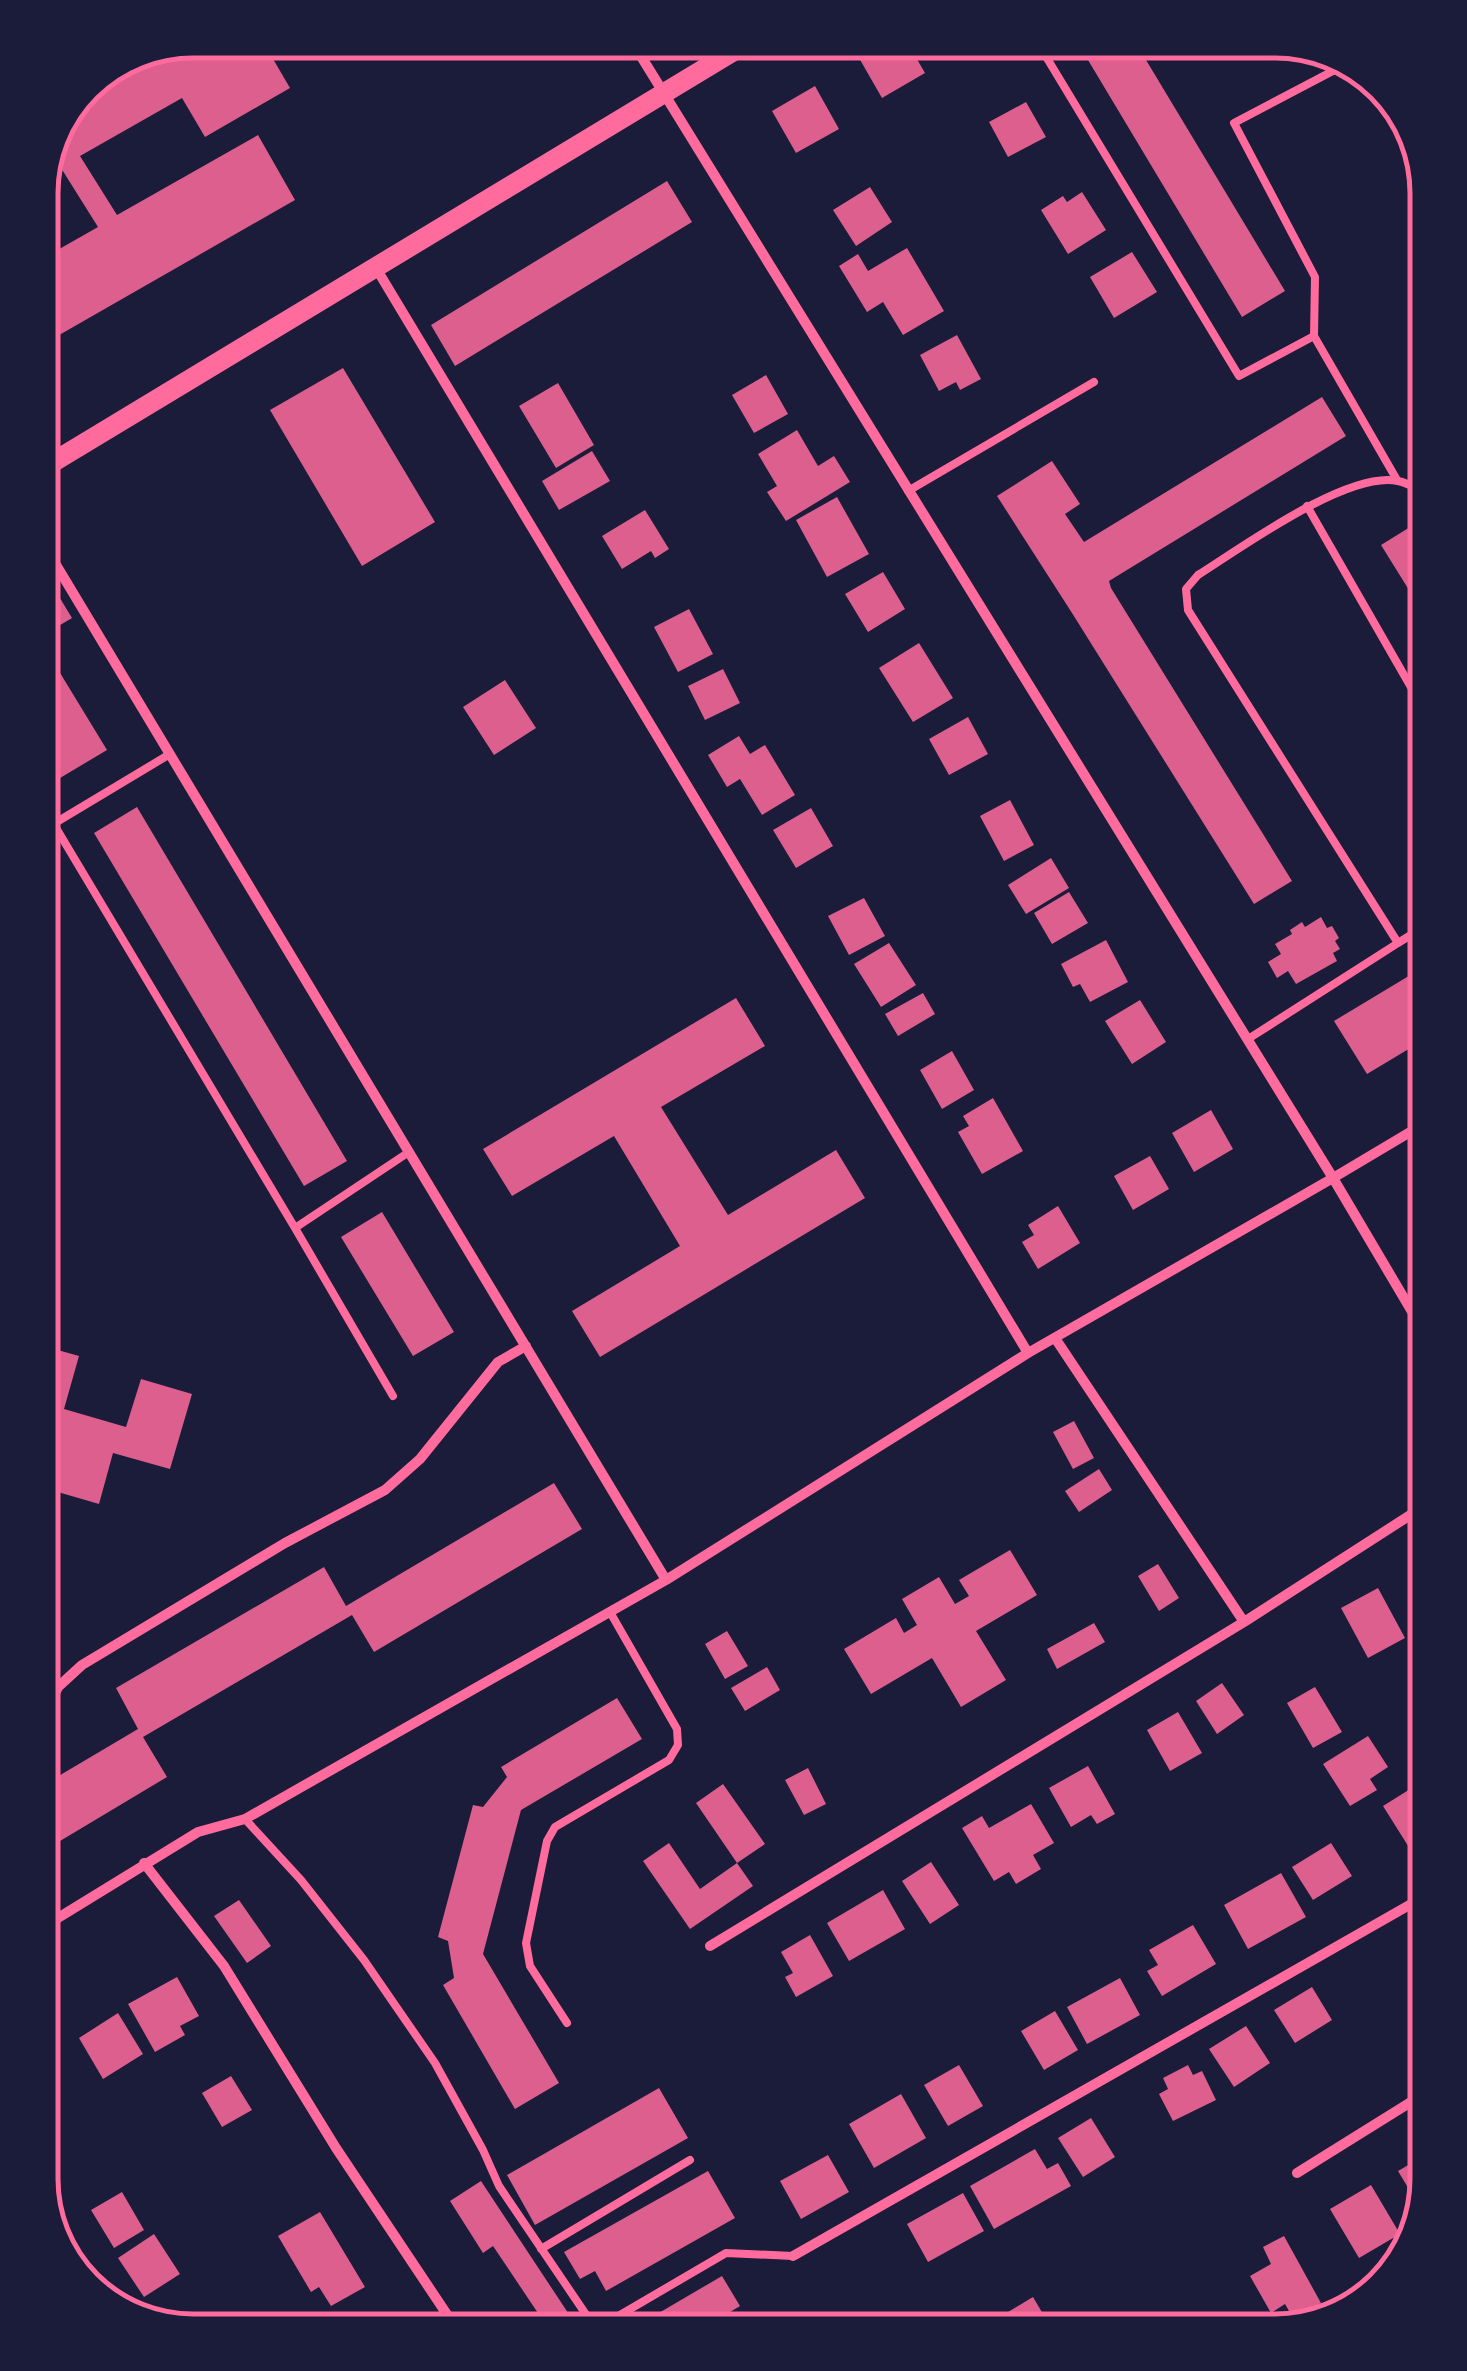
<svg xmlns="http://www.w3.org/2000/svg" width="1467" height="2371" font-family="'DM Sans',sans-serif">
	<rect width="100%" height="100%" fill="#1b1b3a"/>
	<path fill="#dd5f8e" d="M193,40H262L290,88L205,137L182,98L80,156L117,215L258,135L295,200L40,346V260L98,227L61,168L42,179L81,92L120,70Z
		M891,40H906L925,73L882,98L859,58Z
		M1076,40H1134L1285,291L1242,317Z
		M815,86L839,129L796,153L772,111Z
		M1026,102L1046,137L1008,157L989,122Z
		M667,181L692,222L455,366L431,325Z
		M870,187L892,222L856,246L833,210Z
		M1082,192L1106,230L1068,254L1041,210L1063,196L1067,202Z
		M907,248L944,311L903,335L883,302L867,312L839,266L858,254L868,271Z
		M1132,252L1157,292L1114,318L1090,277Z
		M957,335L981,379L960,390L956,382L939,391L920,355Z
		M343,368L435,522L362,566L270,410Z
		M766,375L788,414L754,433L732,395Z
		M558,383L594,445L556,468L519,406Z
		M1322,397L1346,436L1109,581L1111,588L1292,881L1254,904L1072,613L997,496L1052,461L1080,504L1065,514L1084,542Z
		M797,430L818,466L834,456L850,482L786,521L767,492L777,486L758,454Z
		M592,451L610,481L559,510L542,481Z
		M837,497L869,554L827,577L796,520Z
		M645,510L669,549L655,558L651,551L622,569L602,536Z
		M1423,519L1427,525V619L1381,545Z
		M883,572L905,609L868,632L845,594Z
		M49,580L72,618L40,637V586Z
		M689,609L713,654L678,672L654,627Z
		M40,640L107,750L55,781L40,756Z
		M919,643L953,698L913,722L879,668Z
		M723,669L740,703L705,720L688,686Z
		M505,680L536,728L494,755L463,707Z
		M968,717L988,754L949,775L929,739Z
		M739,736L750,754L765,745L795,795L762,815L740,779L727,787L708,755Z
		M1010,800L1034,845L1004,861L980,816Z
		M137,807L347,1161L304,1186L94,833Z
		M811,808L833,846L796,868L773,830Z
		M1051,858L1069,888L1026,914L1008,885Z
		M1069,892L1088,923L1052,944L1034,913Z
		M864,898L885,936L849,955L828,916Z
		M1321,917L1327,928L1332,926L1339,938L1335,941L1340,949L1333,953L1337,961L1296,984L1288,971L1277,978L1268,962L1281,954L1275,944L1292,934L1290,930L1302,922L1305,927Z
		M1106,940L1128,982L1090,1002L1080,984L1073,987L1061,964Z
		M889,943L916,985L881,1007L854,964Z
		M1427,965V1038L1367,1074L1334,1021Z
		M923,993L935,1014L898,1036L885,1014Z
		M736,998L765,1046L661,1107L728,1215L836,1150L865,1198L600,1357L572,1311L680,1246L614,1136L512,1196L483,1149Z
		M1140,1000L1166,1042L1132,1064L1105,1021Z
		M952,1051L974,1090L942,1109L920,1070Z
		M993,1098L1023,1151L982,1174L958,1132L969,1126L963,1116Z
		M1211,1110L1233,1149L1194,1172L1172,1133Z
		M1150,1156L1169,1189L1133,1210L1114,1176Z
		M1058,1206L1080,1243L1038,1269L1022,1242L1034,1235L1028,1225Z
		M382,1212L454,1332L413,1356L341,1237Z
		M40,1345L79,1356L64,1409L126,1427L141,1379L192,1394L170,1469L113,1453L99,1504L44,1488L60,1434L40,1428Z
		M1074,1421L1094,1458L1073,1469L1053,1432Z
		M1099,1469L1112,1490L1079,1512L1065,1491Z
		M554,1483L582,1529L374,1652L352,1615L143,1737L167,1777L40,1853V1787L138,1729L116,1688L324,1567L346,1606Z
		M1010,1550L1037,1595L976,1631L1006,1680L961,1707L932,1658L871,1694L844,1649L896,1618L904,1633L917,1625L902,1599L939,1577L955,1604L969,1596L959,1580Z
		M1158,1564L1179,1598L1159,1611L1138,1576Z
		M1378,1588L1405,1638L1368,1658L1341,1608Z
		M1094,1623L1105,1642L1057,1669L1047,1649Z
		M727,1631L748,1666L725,1679L705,1644Z
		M767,1667L780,1690L745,1711L731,1688Z
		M1222,1683L1244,1715L1217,1734L1196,1701Z
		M1315,1687L1342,1732L1313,1748L1287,1703Z
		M617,1698L642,1739L521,1810L483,1954L559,2083L515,2109L443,1985L454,1978L448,1941L438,1937L473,1805L483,1807L507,1777L501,1767Z
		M1178,1712L1202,1753L1170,1771L1147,1730Z
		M1368,1736L1388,1767L1370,1779L1377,1790L1350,1806L1323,1764Z
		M1088,1766L1115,1814L1097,1824L1091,1815L1071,1827L1049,1788Z
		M808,1768L826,1804L804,1815L785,1780Z
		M723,1784L765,1844L737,1863L696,1803Z
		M1415,1786L1427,1805V1839L1410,1849L1383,1806Z
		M1031,1804L1054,1843L1033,1855L1041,1869L1016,1884L1009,1872L994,1881L962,1828L982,1816L989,1828Z
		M669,1843L700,1889L737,1863L753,1886L690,1929L643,1861Z
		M1331,1843L1352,1876L1313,1900L1292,1867Z
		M931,1862L959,1905L930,1924L902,1881Z
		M1281,1873L1306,1917L1248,1949L1224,1905Z
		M883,1890L905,1929L849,1961L827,1923Z
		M239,1900L271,1946L247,1963L214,1916Z
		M1193,1925L1216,1964L1162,1996L1147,1971L1158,1965L1149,1950Z
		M810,1935L833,1976L796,1997L785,1977L793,1973L781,1952Z
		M177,1977L199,2016L180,2026L185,2035L155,2052L128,2004Z
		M1120,1978L1140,2015L1087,2044L1067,2007Z
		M1312,1987L1332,2020L1295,2043L1274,2010Z
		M1055,2011L1078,2050L1044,2070L1021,2031Z
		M118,2013L143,2054L103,2079L79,2038Z
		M1246,2026L1270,2063L1234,2087L1209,2049Z
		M959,2065L983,2106L948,2126L924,2085Z
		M1188,2065L1193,2075L1202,2071L1216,2100L1173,2121L1159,2094L1168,2089L1163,2078Z
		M231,2076L252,2110L222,2127L202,2093Z
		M659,2088L688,2138L535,2225L507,2175Z
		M901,2094L926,2138L874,2168L849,2124Z
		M1091,2118L1115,2157L1083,2177L1058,2138Z
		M1035,2149L1047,2169L1058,2163L1071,2186L994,2229L970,2186Z
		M1427,2154V2179L1419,2206L1398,2171Z
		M828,2155L849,2192L801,2219L780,2181Z
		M708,2171L735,2218L606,2291L595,2271L580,2279L564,2252Z
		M481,2181L580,2331H550L493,2246L483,2253L450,2201Z
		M1371,2185L1400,2234L1359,2258L1330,2209Z
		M122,2192L144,2230L114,2248L91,2210Z
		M963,2193L984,2231L928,2262L907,2224Z
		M320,2212L365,2287L331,2306L319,2287L311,2292L278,2236Z
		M154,2234L180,2274L144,2297L118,2258Z
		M1284,2236L1321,2303L1293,2318L1285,2304L1271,2313L1250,2276L1271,2264L1263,2247Z
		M722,2276L740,2306L699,2331H628Z
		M1033,2297L1053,2331H992L988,2324Z"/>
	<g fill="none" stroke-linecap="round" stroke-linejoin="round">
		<path stroke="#ff6b9d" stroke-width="8" d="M1036,40L1239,376L1314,336L1397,480
			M1314,336L1315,277L1234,123L1350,62
			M908,491L1094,382
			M1307,506L1427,715
			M40,801L295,1228L409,1152
			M40,832L170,754
			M1398,943L1427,925
			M40,993L50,1010
			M1248,1039L1398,943L1188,610L1186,589L1198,575C1241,548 1348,470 1398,481C1408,483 1418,489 1427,493
			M295,1228L393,1396
			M245,1819L301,1880L364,1960L435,2063L483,2150L499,2186L587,2316L608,2322L726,2253L793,2256
			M567,2023L530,1966L526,1943L547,1841L555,1827L669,1760L678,1745L677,1729L610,1612
			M541,2249L690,2160"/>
		<path stroke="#ff6b9d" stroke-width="10" d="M631,40L1333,1178L1427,1337
			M376,268L1028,1353
			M40,538L666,1580
			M1244,1622L1415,1512
			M40,1725L58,1687L82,1665L285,1543L385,1490L420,1459L498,1362L526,1346
			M144,1863L224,1966L336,2148L458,2331
			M40,1929L198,1832L245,1819L666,1580L1028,1353L1333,1178L1427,1122
			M710,1946L1244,1622L1055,1338
			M1297,2173L1427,2092
			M50,2220L86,2281
			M793,2256L1427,1895"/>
		<path stroke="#ff6b9d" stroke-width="20" d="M40,470L752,40"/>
	</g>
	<path d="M0 0H1467V2371H0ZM193 58H1275A135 135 0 0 1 1410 193V2179A135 135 0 0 1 1275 2314H193A135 135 0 0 1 58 2179V193A135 135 0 0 1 193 58Z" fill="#1b1b3a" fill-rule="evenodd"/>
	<path fill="none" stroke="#ff6b9d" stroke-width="5" d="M193 58H1275A135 135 0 0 1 1410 193V2179A135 135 0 0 1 1275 2314H193A135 135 0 0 1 58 2179V193A135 135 0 0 1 193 58Z"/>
</svg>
